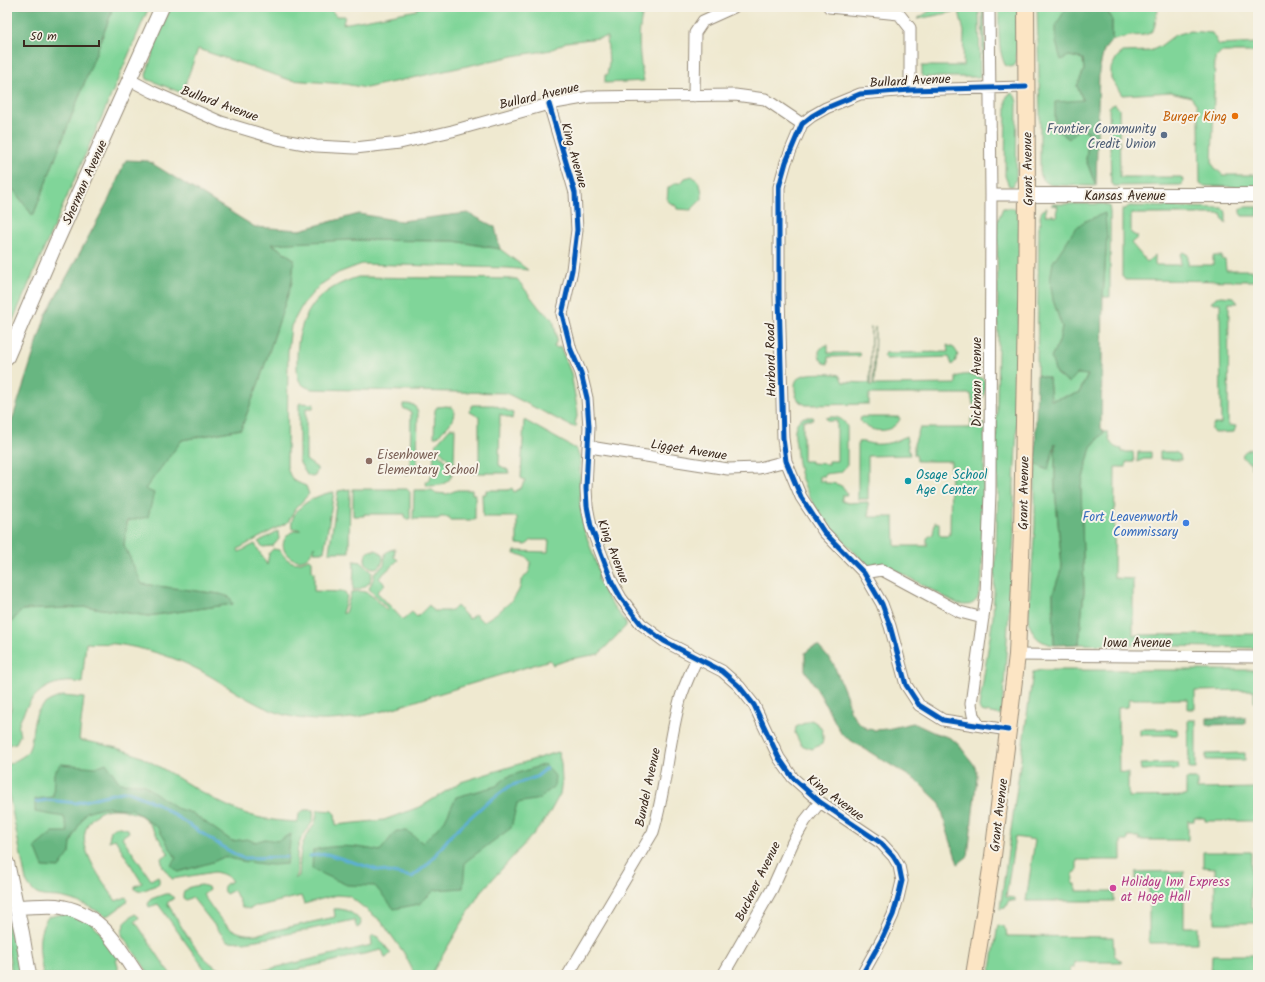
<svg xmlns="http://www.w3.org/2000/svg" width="1265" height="982" font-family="Kalam,sans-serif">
	<rect width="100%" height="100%" fill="#f7f3e8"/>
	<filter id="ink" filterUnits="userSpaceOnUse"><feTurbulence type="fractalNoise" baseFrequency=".025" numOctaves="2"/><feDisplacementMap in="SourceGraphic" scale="8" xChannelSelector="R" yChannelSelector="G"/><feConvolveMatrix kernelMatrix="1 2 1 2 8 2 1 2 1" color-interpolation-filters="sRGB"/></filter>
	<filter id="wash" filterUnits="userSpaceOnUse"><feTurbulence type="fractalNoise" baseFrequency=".012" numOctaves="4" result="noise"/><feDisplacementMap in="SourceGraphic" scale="16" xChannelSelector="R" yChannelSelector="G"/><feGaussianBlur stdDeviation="0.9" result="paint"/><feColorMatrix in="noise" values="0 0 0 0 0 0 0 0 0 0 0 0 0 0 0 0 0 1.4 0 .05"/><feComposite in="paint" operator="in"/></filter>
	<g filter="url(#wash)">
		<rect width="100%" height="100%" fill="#efe9d0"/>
		<path fill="#80d599" stroke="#5e805c" d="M112,7H149L110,98L7,334V181L33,216L111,14Z
			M170,7H329L336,16H345L343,24L417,10L416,7H645C636,30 639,57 644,81L605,83V75H607L609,63L607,37L566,42L551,50L513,56L366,88L345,84L290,80L198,49L182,93L147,79L146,75L157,40Z
			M936,7H979L980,77H924L922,75V66H963L964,32L959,11L917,19Z
			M982,7H984L986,77L983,76Z
			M999,7H1018L1017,53L1014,66L1010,67L1005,65C997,47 999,26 999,7Z
			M1037,7H1067L1069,56L1083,59L1084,70L1077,86L1083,101L1080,128L1089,132L1086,160L1096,186L1051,185C1044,182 1041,178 1040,171V111Z
			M1103,7H1160C1154,17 1157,19 1154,28C1150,37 1139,35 1131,36C1125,37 1119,39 1112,40V18Z
			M1190,31L1212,33L1219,45L1258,43V52H1221L1215,58L1212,164L1216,169L1223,175H1258V187L1203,186L1200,184L1199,121L1197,105L1191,97L1171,92L1122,95L1111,78V68L1117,57L1123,52L1150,51L1159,47L1175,35Z
			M1012,93L1015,96L1017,102L1016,180L1013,186H1009L1005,176L1006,100L1007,96Z
			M1115,104L1119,109L1120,177H1181L1183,180L1182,185L1114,186L1111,184L1109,107Z
			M692,176C701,182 702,189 702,199L691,210L677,209L676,206L667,201L668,188L675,183H681L685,178Z
			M1052,204H1103L1109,206L1110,212V297H1103L1107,237L1053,300L1062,327L1059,342L1051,357L1077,374H1088L1079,393L1051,400L1049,378L1037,375L1039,224L1041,223C1039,216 1040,211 1047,207L1045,215H1054L1055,217L1058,215L1056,213L1058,206L1051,205Z
			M1129,206L1222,208L1225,210L1226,213V224L1224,222L1221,214H1131V233L1138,237L1131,243L1147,262L1155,255V265H1180L1181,254L1183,252L1188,255V265H1213V256H1222V259L1225,260L1226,270H1252L1253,273H1258V281L1125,280L1122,276V209H1125Z
			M1245,207H1258V216H1242L1240,213V209Z
			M1003,208H1014L1020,215L1018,410L1014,483V534L1004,686L1001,715L981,711L979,707L993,617L998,495L996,449L998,348L997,222Z
			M349,240L454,241L500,249L528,270L508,268L362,264L338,273L319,286L303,304L291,326L288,352L287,466C290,479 293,481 306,486L309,494L295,509L288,522L238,549L239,552L255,544L267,565L269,553L273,549L280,550C284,558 292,565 301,562C305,561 307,559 310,559L312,561V571L314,572V591L345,592L347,597L342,613H345L351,593C367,586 376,600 387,611L388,609L369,589L374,577V573L384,565C386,556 382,551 395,549L394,557L398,560L379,578L385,584L377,592L403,620L412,612L417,617L429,605L434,611H452L457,606L469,619L475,614L483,622C497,613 522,598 521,580C536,569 534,555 514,554L515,551L548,552L549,540H532L526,545L517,544V517H483L482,494H486V490H508L512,488L514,492L521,488L525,480L521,478L524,420L576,449L580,458V504L584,529L599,572L598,580L608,599L626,623V626L599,654L570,659L553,665L550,660C514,671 477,682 441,693C390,709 338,730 285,715C249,705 222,680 189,665C168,655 139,647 116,644C106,643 96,644 86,643L82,683C56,678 36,688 24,712C19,721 17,725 20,735L16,743L7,745V721L11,708L7,689V627L22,610L89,607L148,616L233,604L220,594L141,584C138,575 125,552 124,544C123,509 162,466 182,440L241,429L259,382L292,282L294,259L271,243Z
			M358,277L517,279L541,310L553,319L557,339L554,347L558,348L560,346L571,373L578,413L575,423L577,425L575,427L571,426L506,393L312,389C296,385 297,375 297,361C297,339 301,319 316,301C328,289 342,282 358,277Z
			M1221,296L1233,297L1238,303H1229L1228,425L1236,426L1234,432L1214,433C1211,430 1211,427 1214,424H1221L1220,303H1211L1216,297Z
			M871,327L870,385H873L875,327L874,385L956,384V377C964,373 979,374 985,381C985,393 985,401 973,405L971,394H869V404L806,405L800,402C796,397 795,394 795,388C793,369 823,374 835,374L839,375L843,382L870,383Z
			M828,345V353H859L861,355L859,356L828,357V364C821,363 819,358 819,351L823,346Z
			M947,345L954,348L958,354L955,362L952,365L949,357L886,359L883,356L885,353L948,352Z
			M300,403L314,404L313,408H306V460L317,468V471L315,476L312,477L307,475L300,463L299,458V404Z
			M403,404H407L414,405L418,412L417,463L416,469L406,475L403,471L405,469L410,468L411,412L403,408Z
			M473,405H494L513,413L512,419L500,414L499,465L508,470L509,473H470V467H479V417L470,412L471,406Z
			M447,406L451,407L454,409C455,423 445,428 437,437H434L435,410L437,407Z
			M804,417H813L814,418L813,420H803V461H811V463L829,464V461H837V421H828L826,418C835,415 844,418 847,427V465L841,472L825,474V476H820V481H825V483C835,483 845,484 847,495H842V501L848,503L868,502L869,517H894L895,546H927V538L933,534L935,522L939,523V534L941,536H948L950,534L951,461H917L916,455H914V444L920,428H971V418L973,417L981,420L985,427L982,579C979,596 978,609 958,604L884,564L869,567C846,543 819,520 806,489C799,475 797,459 796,444C794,434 793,422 804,417Z
			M861,417H899L900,419C899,421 897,424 894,426C884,434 866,431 860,420Z
			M450,428H455L454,465L435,445Z
			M1104,432H1108C1109,442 1112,448 1122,449V452H1133L1134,462H1126V467H1115L1114,578L1133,579V635L1258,634V648L1079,644L1084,591L1081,486L1091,447Z
			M906,436L910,455L868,456V499H858V442C863,441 867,443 873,444C885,445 896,442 906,436Z
			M1055,441V489L1062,567L1053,594L1054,645C1038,642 1034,637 1028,621L1035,526V464L1047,470Z
			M1258,446V468H1251V463C1233,455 1248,449 1258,446Z
			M434,451C443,456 451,465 452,475C448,485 437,486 427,486L426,483L433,473Z
			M1138,452H1151V459H1144L1137,462Z
			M1160,452H1175L1180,455L1181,460L1160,459Z
			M350,489L349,552H329L338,491Z
			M353,489H407L410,492V519H405V514H364V516H353Z
			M414,490H432L436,493L447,494L457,490H472V494H475V520H450L449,517H440L439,519H413Z
			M334,492L324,552H314V546C306,575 272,553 287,536C290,532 295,530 301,530L298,529H292C288,508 317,494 334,492Z
			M278,531L279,539L273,546L263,547L258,542Z
			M365 559a9 9 0 1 1 18 0a9 9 0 1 1-18 0Z
			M354,561L361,562L372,572L370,582C365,587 361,589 353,590Z
			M1041,670H1258V702H1254V690L1195,691V709H1188V699H1129L1128,707L1118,708L1119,772L1128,773V797L1186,796V779H1197V789L1257,788L1256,771H1258V802H1255V821H1205V818H1194V821H1188V840H1139V837H1128V841H1121V860H1077V872L1073,873V884H1076V891H1114V901H1026L1035,840L1015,837L1006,897L1015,898V901L1009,900L1005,908L1000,909L1033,672Z
			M63,696L84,698L79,740C101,744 123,748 143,758C177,775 208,800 244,813C262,820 280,821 298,822L299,814L304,810H313C316,826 303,830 299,844C296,853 297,865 297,875L294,879L299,876C300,864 299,849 305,839C311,826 316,828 317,811L319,810L332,811L335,814L336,825L384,820L422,806L461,782L558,752L561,763L562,781L560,794L549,814L538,829L480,893L432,973L429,975H415L404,953L381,921L349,896L336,895L304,904L301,896L259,906H255C250,910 247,909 242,907L234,890L226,894L224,892C222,885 226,884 232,881C227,875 221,873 214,872L172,879L163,867L161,858L169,854C162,844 152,826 144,818C140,814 133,813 127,811C124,810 119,809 115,809C95,808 81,826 85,845C90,866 105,884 116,901L126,897L128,899L127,902L111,914L105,916C93,908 78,901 64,898C46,894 37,902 26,881L7,785V765C13,762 21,758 26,754C30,749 31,742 32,736C34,713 38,703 63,696Z
			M811,720C822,725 825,733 822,744L812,749L801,745L795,733L796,727Z
			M1188,720H1196V769H1189Z
			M1140,729H1177L1178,735H1140Z
			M1245,753V760H1206V754Z
			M1178,763L1179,769L1141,770L1140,764Z
			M116,827H120L128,829L129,832L122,837L151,880L158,876L159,879V884L142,891L135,889V886L142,883L115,839L109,841V839L111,830Z
			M1203,852H1251V908H1258V923H1215V868L1203,867Z
			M1184,871V927H1197V943H1149V887L1136,886V872Z
			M202,885L208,887L209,890L203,895C218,915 228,938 258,934L335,917L334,909C345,908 354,913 361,922L360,926L357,928L354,920L269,938L244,942L227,941L192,897L186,900L183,898C182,887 193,886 202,885Z
			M165,894H169L174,898L167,903C181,925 199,962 224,971C233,974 243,973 252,973L372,945L371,937L373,935L378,937L390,952V954L386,958H385L383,952L381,950L274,975H209L158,904L149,907L148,904L151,899Z
			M67,913L90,922L106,939L119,958L116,960L118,965V975H43C40,955 35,935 48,917Z
			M135,914L139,917L138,919L135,921L171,975H150L122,935C122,925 127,919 135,914Z
			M7,919L22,975H12L7,941Z
			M998,925L1003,926L1006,930L1007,936L1113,937L1114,955L1122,962H1074V967L1070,968V975H990Z
			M1212,955H1258V975H1144L1211,974Z"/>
		<path fill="#68b681" stroke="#527050" d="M7,7H112L111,14L33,216L7,181Z
			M1067,7H1103L1112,18V40L1104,50L1099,71L1096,186L1086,160L1089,132L1080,128L1069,139L1055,129V102L1083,100L1077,86L1084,70L1083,59L1069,56L1061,60L1056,42V25Z
			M126,160L148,161L255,227L300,230L359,214L401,221L468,213L495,227L500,249L454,241L349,240L272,244L294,259L292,282L259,382L241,429L182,440L145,489L154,493L148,517L127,521L124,545L142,584L220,594L230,597L233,604L148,616L89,607L22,610L7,627V436L46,315L109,199Z
			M1105,213L1107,237L1103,297L1101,428L1104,432L1091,447L1081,486L1084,591L1079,644L1054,645L1053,594L1062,567L1055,489V443L1048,470L1035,464L1037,375L1049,378L1051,400L1079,393L1088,375L1077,374L1069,383L1056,374L1051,357L1059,342L1062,327L1053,300L1050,280L1053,262L1075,229L1083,222Z
			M818,646L833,663L846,695L850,710L856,720L867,729L875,730L887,729L913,723L935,733L951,738L959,745L975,766L977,776L968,856L958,864L947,830L940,803L917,781L842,735L821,696L805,670V653L811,648Z
			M1245,717V724L1207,725V718Z
			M106,763L120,783L143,784L176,808L192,813L232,841L247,839L255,842L265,839L277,841L291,834L287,864L272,865L246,862L224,857L213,862L178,872L171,865L176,858L158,828L132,809L103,807L86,812L78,827L71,843L70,853L59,868L43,867L35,847L53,832H68L64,817L35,812V799L53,797L54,773L61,764L96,767Z
			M545,764L555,776L554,786L540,799L517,803L511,828L465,862L463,888L435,890L419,904L394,909L375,886L347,885L312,869L313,850C337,844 357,846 380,851L396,831H407L423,843L445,820L456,797L496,786L507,777Z"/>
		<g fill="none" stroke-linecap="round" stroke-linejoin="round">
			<path stroke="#5cafd7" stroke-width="3" d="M36,802L47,800L76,803L107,795L127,791L156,803L226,849L242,858L286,857
				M310,856L327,854L378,870L412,877L428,864L452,834L483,806L510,786L536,777L547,768"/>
		</g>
	</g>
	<g filter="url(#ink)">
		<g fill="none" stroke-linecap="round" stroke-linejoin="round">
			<g stroke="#958a77" stroke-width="13">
				<path id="minor" d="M829,7L899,14L910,28V90
					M130,80L153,92L221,122L278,139L316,146L355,148L400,143L452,131L549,104L589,97L735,95L765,99L802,124
					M694,96L695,33L703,21L734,7
					M549,104L575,193L577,230L572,270L562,314L571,350L581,373L587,398L589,427L586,488L587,506L591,527L612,582L621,598L641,624L664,641L722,671L739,686L754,705L779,758L793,778L820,802L881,843L893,856L899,866L902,881L898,898L893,915L882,939L862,975
					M991,195H1027
					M588,444L596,448L621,452L728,469L759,468L786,461
					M864,573L882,570L960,612L983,618
					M1017,655L1258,657
					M978,724L973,715L971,704L986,595L990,493L991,195L989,7
					M1008,730L943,720L919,705L906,685L890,626L882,604L864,573L824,532L801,497L786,461L783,438L779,296V187L786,162L802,124L812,116L826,108L860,94L910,90L1026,87
					M568,975L653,832C666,789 668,744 680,700C684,686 691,672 697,658
					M723,975L772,889L793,842L805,821L820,802"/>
			</g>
			<g stroke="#958a77" stroke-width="16">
				<path id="tertiary" d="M1027,195H1258
					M7,357L56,243L162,7
					M7,863L22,933L29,975
					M16,907C30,907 43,905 56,906C100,912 115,942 137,975"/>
			</g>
			<g stroke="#958a77" stroke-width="18">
				<path id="secondary" d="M974,975L984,914L993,856L1017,655L1022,532L1026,309L1027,195L1026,7"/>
			</g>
			<use href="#minor" stroke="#fff" stroke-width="11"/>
			<use href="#tertiary" stroke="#fff" stroke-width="14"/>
			<use href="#secondary" stroke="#fce5c4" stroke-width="16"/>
			<g stroke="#f7f3e8" stroke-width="8">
				<path id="cycleway" d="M549,104L575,193L577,230L572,270L562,314L571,350L581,373L587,398L589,427L586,488L587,506L591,527L612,582L621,598L641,624L664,641L722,671L739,686L754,705L779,758L793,778L820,802L881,843L893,856L899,866L902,881L898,898L893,915L882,939L862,975
					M1008,730L943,720L919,705L906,685L890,626L882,604L864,573L824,532L801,497L786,461L783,438L779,296V187L786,162L802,124L812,116L826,108L860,94L910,90L1026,87"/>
			</g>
			<use href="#cycleway" stroke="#0057b8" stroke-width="5"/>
		</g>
	</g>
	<circle fill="#e8710a" stroke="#f7f3e8" stroke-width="1.5" cx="1235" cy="116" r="4"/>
	<circle fill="#5c6f8a" stroke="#f7f3e8" stroke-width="1.5" cx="1164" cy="135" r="4"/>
	<circle fill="#8d6e63" stroke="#f7f3e8" stroke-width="1.5" cx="369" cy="461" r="4"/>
	<circle fill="#0f9aa8" stroke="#f7f3e8" stroke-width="1.5" cx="908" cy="481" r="4"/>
	<circle fill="#3f7fe0" stroke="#f7f3e8" stroke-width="1.5" cx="1186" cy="523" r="4"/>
	<circle fill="#d1479c" stroke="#f7f3e8" stroke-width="1.5" cx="1113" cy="888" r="4"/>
	<g text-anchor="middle" stroke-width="4" stroke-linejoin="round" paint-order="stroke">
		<g font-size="13" fill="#3b2a1e" stroke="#f7f3e8">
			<text transform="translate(910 80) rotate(-3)" y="5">Bullard Avenue</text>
			<text transform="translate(539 95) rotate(-13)" y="5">Bullard Avenue</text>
			<text transform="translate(220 103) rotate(20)" y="5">Bullard Avenue</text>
			<text transform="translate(575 155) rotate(74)" y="5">King Avenue</text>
			<text transform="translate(1027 169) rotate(-91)" y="5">Grant Avenue</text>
			<text transform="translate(84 182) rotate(-66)" y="5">Sherman Avenue</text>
			<text x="1125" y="200">Kansas Avenue</text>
			<text transform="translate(770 360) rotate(-91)" y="5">Harbord Road</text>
			<text transform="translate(976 382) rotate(-90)" y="5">Dickman Avenue</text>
			<text transform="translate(689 449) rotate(9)" y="5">Ligget Avenue</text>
			<text transform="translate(1023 493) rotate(-89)" y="5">Grant Avenue</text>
			<text transform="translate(614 551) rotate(69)" y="5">King Avenue</text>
			<text x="1137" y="647">Iowa Avenue</text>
			<text transform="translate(647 787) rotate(-78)" y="5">Bundel Avenue</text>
			<text transform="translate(836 797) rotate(37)" y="5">King Avenue</text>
			<text transform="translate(998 815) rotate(-83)" y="5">Grant Avenue</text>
			<text transform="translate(757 881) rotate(-64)" y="5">Buckner Avenue</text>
		</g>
		<g font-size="13" fill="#c56008" stroke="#f7f3e8" text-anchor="end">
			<text x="1227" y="121">Burger King</text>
		</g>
		<g font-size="13" fill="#4e5e75" stroke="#f7f3e8" text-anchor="end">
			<text x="1156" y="133">Frontier Community<tspan x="1156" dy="15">Credit Union</tspan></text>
		</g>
		<g font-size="13" fill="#785e54" stroke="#f7f3e8" text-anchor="start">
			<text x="377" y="459">Eisenhower<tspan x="377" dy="15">Elementary School</tspan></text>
		</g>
		<g font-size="13" fill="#0d838f" stroke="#f7f3e8" text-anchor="start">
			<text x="916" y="479">Osage School<tspan x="916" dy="15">Age Center</tspan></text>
		</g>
		<g font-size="13" fill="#366cbe" stroke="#f7f3e8" text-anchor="end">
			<text x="1178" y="521">Fort Leavenworth<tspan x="1178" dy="15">Commissary</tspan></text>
		</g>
		<g font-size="13" fill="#b23c85" stroke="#f7f3e8" text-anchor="start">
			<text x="1121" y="886">Holiday Inn Express<tspan x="1121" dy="15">at Hoge Hall</tspan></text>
		</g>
	</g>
	<rect width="1265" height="982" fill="none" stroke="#f7f3e8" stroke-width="24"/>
	<path d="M24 40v6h75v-6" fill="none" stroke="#3b2a1e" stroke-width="2"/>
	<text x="30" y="40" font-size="12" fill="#3b2a1e" stroke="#f7f3e8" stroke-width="3" paint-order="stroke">50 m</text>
</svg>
